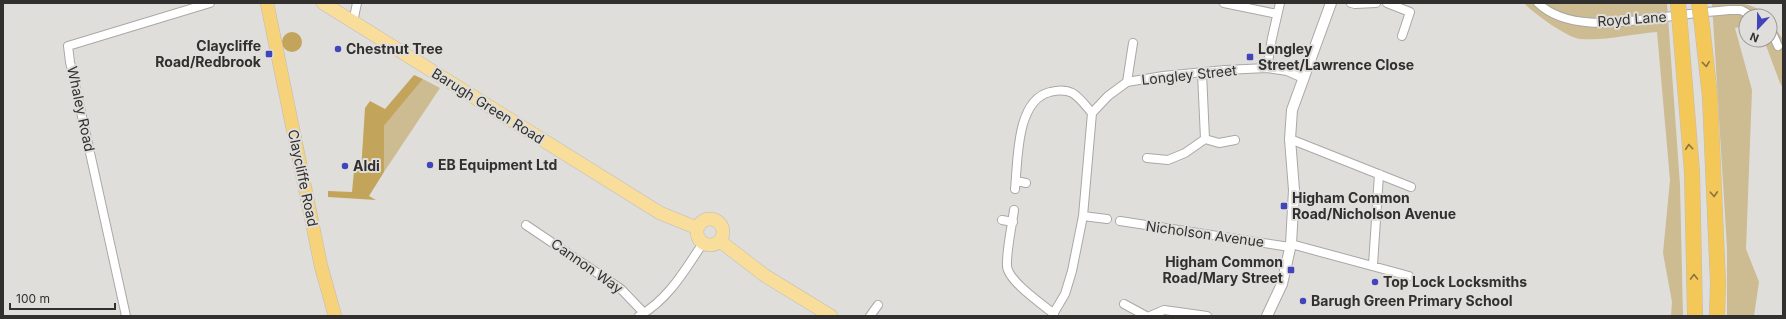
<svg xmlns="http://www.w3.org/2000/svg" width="1786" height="319" font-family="Inter,sans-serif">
	<rect width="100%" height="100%" fill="#e0dedb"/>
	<path fill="#cdbb91" d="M1524,3H1667L1680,185L1683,316H1671L1672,302L1663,253L1670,180L1657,32C1631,34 1606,41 1580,39C1568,38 1533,13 1524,3Z
		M1712,3C1732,3 1752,0 1766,16H1746V26L1735,28L1752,90L1746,249L1759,282L1754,316H1727V248Z
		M1770,22L1783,39V88L1780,83L1764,40H1770Z
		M423,79L440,88L384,172V126Z"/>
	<path fill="#c3a45b" d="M282 42a10 10 0 1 1 20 0a10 10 0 1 1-20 0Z
		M414,75L423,79L384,126V172L369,196L376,200L328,197V191L352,192L354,171H361L365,108L370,101L385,109Z"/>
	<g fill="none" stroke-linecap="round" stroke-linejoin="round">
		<g stroke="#a9a8a4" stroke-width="10">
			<path id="minor" d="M1224,3L1277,14
				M1351,3L1355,4L1376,3
				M1387,3L1410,12L1402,36
				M1538,3C1569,33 1627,21 1665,17C1686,14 1707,12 1729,10H1741L1752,16
				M353,22L357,3
				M1770,28L1778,46
				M1267,68L1272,38L1280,3
				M1202,73L1205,139
				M1127,82L1133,43
				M1290,139L1411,187
				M1147,158L1168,160L1185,153L1205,139L1219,143L1235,140
				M1016,181L1026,183
				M1015,189C1018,160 1016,100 1050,92C1073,86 1078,97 1092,113
				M1014,210C1012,225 1006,253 1007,266C1008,281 1042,304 1054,314
				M1083,216L1107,219
				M1002,220L1013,222
				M1120,221L1290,247
				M526,225L621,289L644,313
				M1291,244L1409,276
				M1373,265L1379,174
				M1124,304L1146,316
				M126,316L70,62L68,46L210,3
				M639,316C668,300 685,270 703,243
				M870,316L878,305
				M1052,316L1065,294L1072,271L1083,216L1092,113L1108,96L1127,82L1163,76L1225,70L1267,68L1287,71L1303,78
				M1150,316L1164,310L1207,316"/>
		</g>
		<g stroke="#a9a8a4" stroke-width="12">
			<path id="tertiary" d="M1267,316L1282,284L1291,244L1294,190L1290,139L1292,110L1331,3"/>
		</g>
		<g stroke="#bdbdbc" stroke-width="14">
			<path id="primary" d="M323,3L660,213L697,228
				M697 232a13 13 0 1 1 26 0a13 13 0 1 1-26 0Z
				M720,241L764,275L831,316"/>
		</g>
		<g stroke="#bdbdbc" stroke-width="14">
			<path id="trunk" d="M267,3L311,217L321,266L335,316"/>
		</g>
		<g stroke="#bdbdbc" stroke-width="16">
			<path id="motorway" d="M1680,25L1692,172L1695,316
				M1702,25L1710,97L1718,283L1717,316"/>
		</g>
		<use href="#minor" stroke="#fff" stroke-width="8"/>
		<use href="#tertiary" stroke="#fff" stroke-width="10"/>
		<use href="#primary" stroke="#f8dd9b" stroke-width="13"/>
		<use href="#trunk" stroke="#f6d27a" stroke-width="13"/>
		<use href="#motorway" stroke="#f4c759" stroke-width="15"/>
		<g stroke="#bdbdbc" stroke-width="16" stroke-linecap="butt">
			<path id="motorway-bridge" d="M1678,3L1680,25
				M1699,3L1702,25"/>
		</g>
		<use href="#motorway-bridge" stroke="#f4c759" stroke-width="15"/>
	</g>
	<defs><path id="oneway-chevron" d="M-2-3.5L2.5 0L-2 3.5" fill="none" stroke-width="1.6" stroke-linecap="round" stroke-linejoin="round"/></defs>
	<g stroke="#897441">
		<use href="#oneway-chevron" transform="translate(1706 64) rotate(84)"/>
		<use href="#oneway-chevron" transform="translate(1689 147) rotate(-95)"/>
		<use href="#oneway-chevron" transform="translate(1714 194) rotate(87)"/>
		<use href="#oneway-chevron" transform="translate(1694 277) rotate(-91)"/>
	</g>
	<g fill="#4244b9" stroke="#e0dedb" stroke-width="1.5">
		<circle cx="338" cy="49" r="4"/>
		<rect x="265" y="50" width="8" height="8" rx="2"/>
		<rect x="1246" y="53" width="8" height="8" rx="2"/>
		<circle cx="430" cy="165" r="4"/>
		<circle cx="345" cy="166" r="4"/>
		<rect x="1280" y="202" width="8" height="8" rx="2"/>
		<rect x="1287" y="266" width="8" height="8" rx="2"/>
		<circle cx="1375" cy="282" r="4"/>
		<circle cx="1303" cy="301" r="4"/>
	</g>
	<g text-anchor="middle" stroke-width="4" stroke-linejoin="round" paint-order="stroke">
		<g font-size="14" fill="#31302e" stroke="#e0dedb">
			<text transform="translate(1632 19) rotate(-4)" y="5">Royd Lane</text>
			<text transform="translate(1189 75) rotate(-6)" y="5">Longley Street</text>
			<text transform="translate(488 106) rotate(32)" y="5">Barugh Green Road</text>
			<text transform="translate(81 109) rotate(78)" y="5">Whaley Road</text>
			<text transform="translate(303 178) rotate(78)" y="5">Claycliffe Road</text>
			<text transform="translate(1205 234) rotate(8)" y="5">Nicholson Avenue</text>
			<text transform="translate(587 266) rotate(35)" y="5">Cannon Way</text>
		</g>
		<g font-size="14" font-weight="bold" fill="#31302e" stroke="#e0dedb" text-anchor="start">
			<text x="261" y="51" text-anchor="end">Claycliffe<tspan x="261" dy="16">Road/Redbrook</tspan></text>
			<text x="346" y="54">Chestnut Tree</text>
			<text x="1258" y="54">Longley<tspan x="1258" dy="16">Street/Lawrence Close</tspan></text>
			<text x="438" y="170">EB Equipment Ltd</text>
			<text x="353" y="171">Aldi</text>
			<text x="1292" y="203">Higham Common<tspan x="1292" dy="16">Road/Nicholson Avenue</tspan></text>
			<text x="1283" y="267" text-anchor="end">Higham Common<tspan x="1283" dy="16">Road/Mary Street</tspan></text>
			<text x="1383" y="287">Top Lock Locksmiths</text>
			<text x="1311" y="306">Barugh Green Primary School</text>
		</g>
	</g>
	<rect width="1786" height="319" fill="none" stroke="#31302e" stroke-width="8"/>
	<g transform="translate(1758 28) rotate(202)"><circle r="19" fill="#e0dedb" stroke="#9a9896"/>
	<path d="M0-3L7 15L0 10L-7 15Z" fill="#4244b9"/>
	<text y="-6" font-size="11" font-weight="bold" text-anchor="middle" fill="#31302e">N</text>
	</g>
	<path d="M10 303v6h105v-6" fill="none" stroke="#31302e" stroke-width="2"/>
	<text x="16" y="303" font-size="12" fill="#31302e" stroke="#e0dedb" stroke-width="3" paint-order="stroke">100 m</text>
</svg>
